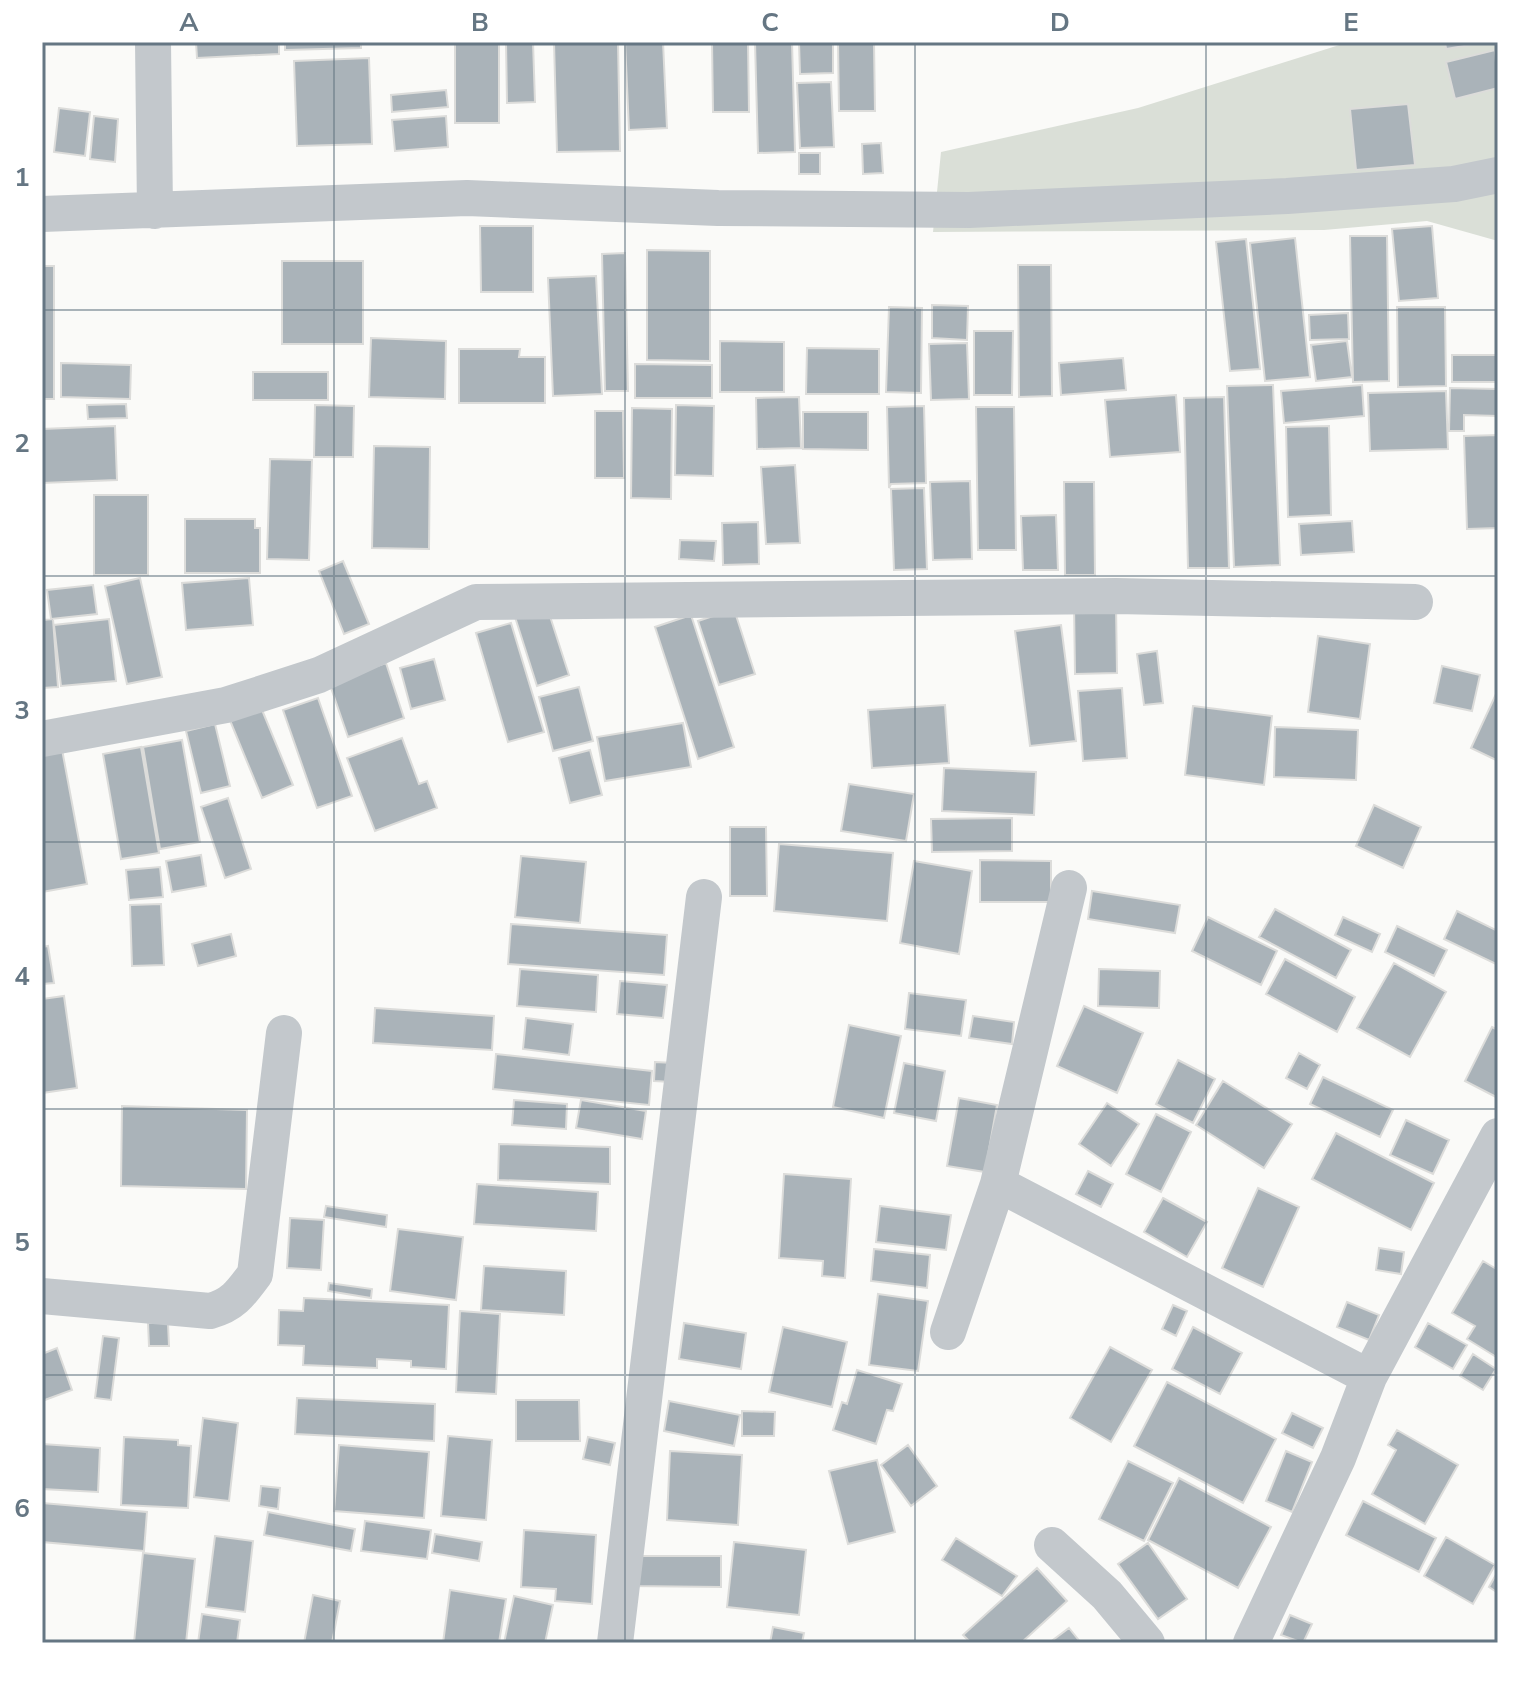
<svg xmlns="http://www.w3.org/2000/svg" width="1540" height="1685" font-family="'Nunito Sans',sans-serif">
	<rect width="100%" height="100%" fill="#fafaf8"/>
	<path fill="#dadfd7" d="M1349,42H1498V241L1427,221L1324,230L933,232L941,152L1138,108Z"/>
	<path fill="#aab3b9" stroke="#dcdcda" stroke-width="2" d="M196,42H279V54L197,58Z
		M285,42H361V48L285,50Z
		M455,42H499V123H455Z
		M506,42H533L535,102L507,103Z
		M554,42H618L620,151L557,152Z
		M625,42H663L667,128L629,130Z
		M712,42H748L749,112H713Z
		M755,42H792L795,152L758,153Z
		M799,42H833V73L800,74Z
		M838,42H874L875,111H839Z
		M1445,42H1469L1470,45L1446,49Z
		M1495,50L1498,88L1455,99L1446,62Z
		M369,58L372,144L297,146L294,61Z
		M831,82L834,147L800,148L797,83Z
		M446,90L448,107L392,112L391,95Z
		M1408,104L1415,165L1356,170L1350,109Z
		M59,108L90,112L85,156L54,152Z
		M94,116L118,119L115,162L90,159Z
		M446,116L448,147L395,151L392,120Z
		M881,143L883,173L863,174L862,144Z
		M799,153H820V174H799Z
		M480,226H533V292H481Z
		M1432,226L1438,298L1399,301L1392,229Z
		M1350,236H1387L1389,381L1353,382Z
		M1295,238L1310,377L1265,381L1250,243Z
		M1246,239L1260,369L1230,371L1216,242Z
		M647,250L710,251V361L647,360Z
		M625,253L628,391H605L602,254Z
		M282,261H363V344H282Z
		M1018,265H1051L1052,396L1019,397Z
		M42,266H54V399H42Z
		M596,276L602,394L553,396L548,278Z
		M932,305L968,306L967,340L932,338Z
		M889,307L922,308L921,393L886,392Z
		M1397,307H1445L1446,386L1398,387Z
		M1348,313L1349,339L1310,340L1309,315Z
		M974,331H1013L1012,395H974Z
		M371,338L446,341L445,399L369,397Z
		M720,341L784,342V392H720Z
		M1347,341L1352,377L1316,381L1311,345Z
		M967,343L969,399L931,400L929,344Z
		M807,348L879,349V394H806Z
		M459,349H520L519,357H545V403H459Z
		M1452,355H1498V382H1452Z
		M1123,358L1126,390L1061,395L1059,363Z
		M61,363L131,365L130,399L61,397Z
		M635,364L712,365V398H635Z
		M253,372H328V400H253Z
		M1273,385L1280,565L1234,567L1227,386Z
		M1362,385L1364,416L1284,423L1281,391Z
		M1450,388L1498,389V416L1464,415V431H1449Z
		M1446,391L1448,449L1370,451L1368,393Z
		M1176,395L1180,452L1110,457L1105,400Z
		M799,397L801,448L757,449L756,398Z
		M1224,397L1229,568H1188L1184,398Z
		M126,404L127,418L88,419L87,405Z
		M315,405L354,406L353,457H314Z
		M676,405L714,406L713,476L675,475Z
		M924,406L926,483L891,484L889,488L887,407Z
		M976,407H1014L1016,550H978Z
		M632,408L672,409L671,499L631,498Z
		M595,411H623L624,478H595Z
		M803,412H868V450L803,449Z
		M115,426L117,480L42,483V429Z
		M1329,426L1331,515L1288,517L1286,427Z
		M1498,435V528L1467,529L1464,436Z
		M374,446L430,447L429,549L372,548Z
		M270,459L312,460L309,560L267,559Z
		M795,465L800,543L766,544L761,467Z
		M970,481L972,559L933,560L930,482Z
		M1064,482H1094L1095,575H1065Z
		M924,488L927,569L894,570L891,489Z
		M94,495H148V575H94Z
		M1056,515L1058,570H1023L1021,516Z
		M185,519H255V528H260V573H185Z
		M1352,521L1354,552L1301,555L1299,524Z
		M758,522L759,564L723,565L722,523Z
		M680,540L716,541L714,561L679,559Z
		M343,561L369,624L344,634L319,571Z
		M140,578L162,677L127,684L105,586Z
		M249,578L253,625L186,630L182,583Z
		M93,585L97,614L51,619L47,590Z
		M1074,604H1116L1117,673L1075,674Z
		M547,607L569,675L537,686L515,617Z
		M734,609L755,674L719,685L698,621Z
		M691,615L734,747L698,759L655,627Z
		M53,619L58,687L42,688V620Z
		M109,619L116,681L61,686L54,625Z
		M511,623L544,732L508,742L476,633Z
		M1061,625L1076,741L1030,746L1015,631Z
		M1318,636L1370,644L1360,719L1308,712Z
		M1157,651L1163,703L1144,705L1137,654Z
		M434,659L445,700L411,709L400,668Z
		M386,663L404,718L348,737L329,682Z
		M1442,666L1480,675L1472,711L1434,703Z
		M579,687L593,741L553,751L539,697Z
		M1122,688L1127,758L1083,761L1078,691Z
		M1496,694H1498V761L1471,748Z
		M318,698L352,796L317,808L283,710Z
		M260,705L293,785L262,798L229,718Z
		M945,705L949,763L872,768L868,710Z
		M1193,706L1272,716L1264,785L1185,775Z
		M683,723L691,767L605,781L597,737Z
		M215,724L230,786L201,793L186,731Z
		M1275,727L1358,730L1356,780L1274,777Z
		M402,738L419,784L427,781L437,808L375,831L347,758Z
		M182,740L200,842L160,849L143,747Z
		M61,744L87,884L42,892V748Z
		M141,747L159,853L121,859L103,754Z
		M590,750L602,795L570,803L559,758Z
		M944,768L1036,772L1034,815L942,811Z
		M849,784L914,794L906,841L841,831Z
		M228,798L251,869L225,878L201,807Z
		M1374,805L1421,827L1403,868L1356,846Z
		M1012,818V851L932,852L931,819Z
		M730,827H766L767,896H730Z
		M779,844L893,853L887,921L774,911Z
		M201,855L206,886L172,892L166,861Z
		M521,856L586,862L580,923L515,917Z
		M980,860L1051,861V902H980Z
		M914,861L972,871L959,954L900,943Z
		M160,867L163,897L129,900L126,870Z
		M1092,891L1180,905L1175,933L1088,919Z
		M161,904L164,965L132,966L130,905Z
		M1275,909L1351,950L1336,978L1259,937Z
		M1457,911L1498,931V965L1444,939Z
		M1208,917L1277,951L1261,985L1192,951Z
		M1343,917L1380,934L1372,952L1335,935Z
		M511,924L667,935L664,975L508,964Z
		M1397,926L1447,950L1434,976L1385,952Z
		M231,934L236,956L198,966L192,944Z
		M48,946L54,983L42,984V947Z
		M1285,959L1355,997L1337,1032L1266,994Z
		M1394,963L1446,992L1410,1057L1357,1028Z
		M520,969L598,975L596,1012L517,1006Z
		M1099,969L1160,971L1159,1008L1098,1006Z
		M620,981L667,985L663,1018L617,1014Z
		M909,993L966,1000L961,1036L905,1029Z
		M64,996L77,1088L42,1093V999Z
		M1084,1006L1143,1033L1117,1093L1057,1066Z
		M375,1008L494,1016L492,1050L373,1043Z
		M973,1016L1014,1022L1012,1044L969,1038Z
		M526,1018L573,1024L569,1055L523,1049Z
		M849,1025L901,1036L884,1118L833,1107Z
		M1492,1027L1498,1030V1098L1465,1081Z
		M1299,1053L1320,1065L1307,1089L1286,1078Z
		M496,1054L652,1071L649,1105L493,1089Z
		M1178,1060L1215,1079L1193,1123L1156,1104Z
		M655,1062L674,1063L672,1082L654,1081Z
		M904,1063L945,1071L936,1121L894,1113Z
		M1323,1077L1393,1110L1380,1137L1310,1104Z
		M1223,1081L1292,1124L1264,1168L1196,1125Z
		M959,1098L997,1105L985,1172L947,1166Z
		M514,1100L567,1104L566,1129L512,1125Z
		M581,1100L646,1111L642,1139L576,1128Z
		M1107,1103L1139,1124L1111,1166L1079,1144Z
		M122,1106L247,1110L246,1189L121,1186Z
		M1156,1114L1191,1132L1161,1192L1126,1174Z
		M1406,1120L1449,1140L1433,1174L1390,1155Z
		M1336,1133L1434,1183L1411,1230L1312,1179Z
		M499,1144L610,1147V1184L498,1180Z
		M1088,1171L1113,1184L1101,1207L1076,1194Z
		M784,1174L851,1179L845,1278L822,1276L823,1261L779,1258Z
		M477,1184L598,1192L596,1231L474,1224Z
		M1258,1188L1299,1207L1263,1287L1222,1268Z
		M1163,1198L1207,1222L1187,1257L1144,1232Z
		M326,1206L387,1215L386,1227L324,1217Z
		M880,1206L951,1215L946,1250L876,1242Z
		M290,1218L324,1220L321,1270L287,1268Z
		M398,1229L463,1237L456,1300L390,1291Z
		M1379,1248L1404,1252L1401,1274L1376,1270Z
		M874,1249L930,1255L927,1288L871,1281Z
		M1483,1261L1498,1270V1358L1467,1339L1475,1326L1452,1313Z
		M484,1266L566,1271L564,1315L481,1310Z
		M329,1283L372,1289L371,1298L328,1291Z
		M878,1294L928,1301L918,1371L869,1365Z
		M304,1298L449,1305L446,1369L411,1367V1361L377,1359V1368L303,1365L304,1346L278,1345L279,1310L303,1311Z
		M1347,1302L1379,1315L1369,1340L1337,1327Z
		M1173,1305L1187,1311L1176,1336L1162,1329Z
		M460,1311L500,1314L496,1394L456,1392Z
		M148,1323H168L169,1346H149Z
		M684,1323L746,1333L741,1369L679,1359Z
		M1428,1323L1467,1345L1453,1369L1415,1347Z
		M783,1327L847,1342L832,1407L769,1392Z
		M1193,1327L1242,1353L1220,1394L1172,1369Z
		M103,1336L119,1338L111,1400L95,1398Z
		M1110,1347L1152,1370L1111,1442L1070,1418Z
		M57,1348L72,1390L42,1401V1354Z
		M1473,1354L1496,1369L1483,1390L1460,1376Z
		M857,1370L902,1384L893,1411L887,1410L876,1444L833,1430L842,1402L847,1404Z
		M1167,1382L1276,1439L1243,1503L1134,1446Z
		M297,1398L435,1404L434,1441L295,1434Z
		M516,1400H579L580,1441H516Z
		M669,1401L740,1415L734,1446L664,1431Z
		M742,1411L775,1412L774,1436H742Z
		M1292,1413L1323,1428L1313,1448L1282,1433Z
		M203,1418L238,1423L229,1501L194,1497Z
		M1397,1430L1458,1465L1425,1524L1372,1494L1396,1450L1388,1445Z
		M448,1436L492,1440L486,1520L441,1516Z
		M124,1437L178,1440V1445L191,1446L188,1508L121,1505Z
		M588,1437L615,1443L610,1465L583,1459Z
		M42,1444L100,1448L98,1492L42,1489Z
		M339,1445L429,1452L424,1518L334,1511Z
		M908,1445L937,1486L911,1506L881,1465Z
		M670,1451L742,1455L738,1525L667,1520Z
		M1286,1451L1312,1462L1292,1512L1266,1501Z
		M877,1460L895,1532L848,1544L829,1471Z
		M1128,1461L1173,1483L1144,1541L1099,1519Z
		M1179,1478L1271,1527L1238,1588L1148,1540Z
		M261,1486L280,1488L278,1509L259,1506Z
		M1363,1501L1436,1538L1419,1572L1346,1535Z
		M42,1503L147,1512L144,1551L42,1542Z
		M268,1512L355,1529L351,1551L264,1535Z
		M365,1521L431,1530L427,1559L361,1551Z
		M524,1530L596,1535L592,1604L555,1601L556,1589L521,1587Z
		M435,1534L482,1542L479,1561L432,1553Z
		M215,1536L253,1541L245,1612L206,1607Z
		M1446,1537L1495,1565L1473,1604L1424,1576Z
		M956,1538L1017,1576L1002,1596L942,1560Z
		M734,1542L806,1550L799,1615L727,1607Z
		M1148,1543L1187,1599L1158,1619L1118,1564Z
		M143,1553L195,1559L186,1643H134Z
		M630,1556H721V1587L630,1586Z
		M1037,1568L1067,1601L1021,1643H971L963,1635Z
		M1498,1571V1593L1489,1587Z
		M450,1590L506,1599L499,1643H443Z
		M313,1595L340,1601L332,1643H304Z
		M514,1596L553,1605L545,1643H504Z
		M202,1614L240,1620L237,1643H198Z
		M1290,1615L1312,1624L1303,1643L1281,1635Z
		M773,1627L804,1633L802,1643H770Z
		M1069,1628L1081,1643H1049Z"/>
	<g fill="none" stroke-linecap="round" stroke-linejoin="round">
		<path stroke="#c3c8cc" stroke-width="36" d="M153,42L155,211
			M42,214L467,198L718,208L969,210L1287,196L1454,184L1498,175
			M42,739L226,705L319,675L476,602L1116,596L1415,602
			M998,1184L1369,1377
			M42,1296L210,1311C233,1305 241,1293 255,1274L284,1033
			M948,1332L998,1184L1069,888
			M1052,1545L1107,1595L1147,1643
			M615,1643L704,897
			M1251,1643L1338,1458L1369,1377L1498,1136"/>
	</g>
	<path fill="none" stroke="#657683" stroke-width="2" stroke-opacity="0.55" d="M334,42V1643M625,42V1643M915,42V1643M1206,42V1643M42,310H1498M42,576H1498M42,842H1498M42,1109H1498M42,1375H1498"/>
	<rect width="1540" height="1685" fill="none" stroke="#ffffff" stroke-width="88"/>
	<rect x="44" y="44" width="1452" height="1597" fill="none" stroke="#657683" stroke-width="3"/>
	<g font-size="26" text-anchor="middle" font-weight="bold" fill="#657683">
		<text x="189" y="31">A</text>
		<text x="480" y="31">B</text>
		<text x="770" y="31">C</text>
		<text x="1060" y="31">D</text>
		<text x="1351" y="31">E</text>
		<text x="22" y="186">1</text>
		<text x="22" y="452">2</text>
		<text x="22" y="719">3</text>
		<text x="22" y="985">4</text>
		<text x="22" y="1251">5</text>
		<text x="22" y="1517">6</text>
	</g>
</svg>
